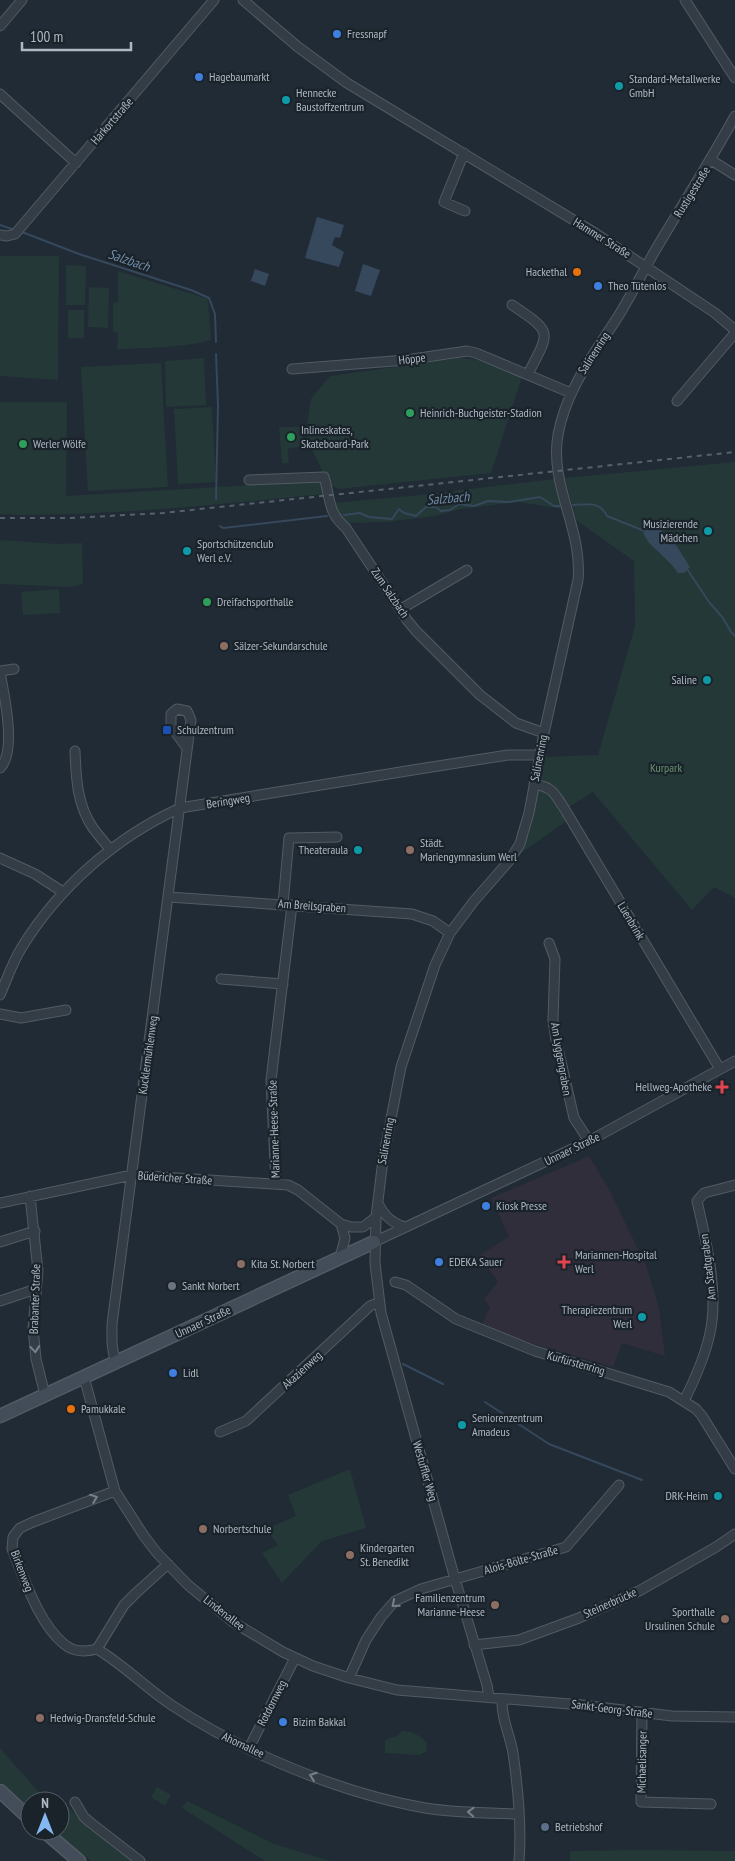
<svg xmlns="http://www.w3.org/2000/svg" width="735" height="1861" font-family="'PT Sans Narrow',sans-serif">
	<rect width="100%" height="100%" fill="#212b35"/>
	<path fill="#2f2e3a" d="M589,1156L609,1189L647,1268L659,1308L665,1356L622,1343L613,1367L514,1338L482,1324L490,1307L484,1299L498,1282L480,1255L509,1236L491,1198Z"/>
	<path fill="#243837" d="M0,256H59L58,380L0,376Z
		M66,265L86,266L85,305H66Z
		M118,271L208,299L211,340C181,348 149,348 117,349L118,333L113,332V303L118,302Z
		M89,287L109,288L108,328L88,327Z
		M68,310H84V338H68Z
		M204,358L206,405L166,407L165,361Z
		M459,358L482,360L522,377L491,473L339,489L329,485L307,439V426L311,399L330,376Z
		M161,363L168,487L88,491L81,367Z
		M0,402H67L66,496L318,481L323,486L325,494C255,501 185,508 115,512C77,514 38,516 0,514Z
		M212,407L216,482L178,484L174,409Z
		M279,427H303V447L288,448L289,463H282Z
		M735,462V898L714,887L692,910L593,792L569,807L553,784L543,782L540,779L544,757L598,755L635,626L634,561L576,520L565,478Z
		M555,479L563,509L518,502L460,509L435,516L386,522L348,523L339,514L333,503L420,495Z
		M0,540L57,544L82,543L83,584L70,587L0,584Z
		M59,589L60,613L23,615L21,592Z
		M545,789L548,791L568,820L517,856L535,793Z
		M350,1469L366,1528L322,1541L282,1583L262,1553L278,1545L266,1529L296,1516L288,1495Z
		M402,1731C412,1731 419,1735 426,1742L427,1751L419,1755L385,1753V1741L389,1738L397,1736Z
		M0,1748L43,1797L56,1794L73,1812L135,1861H91L55,1831H60V1801H30V1810L0,1782Z
		M157,1787L171,1795L165,1806L151,1797Z
		M187,1801L274,1844L330,1861H265L182,1808Z
		M640,1850L735,1851V1861H570V1851Z"/>
	<path fill="#35485c" d="M317,217L344,225L340,238L335,237L332,245L344,252L339,267L305,258Z
		M363,264L380,270L371,296L355,291Z
		M255,269L269,274L265,286L251,281Z
		M651,526H658L676,545L690,567L684,573H678L671,564L649,543L643,533Z"/>
	<g fill="none" stroke-linecap="round" stroke-linejoin="round">
		<path stroke="#35485c" stroke-width="2" d="M0,225L15,230
			M22,232L79,254L191,290L209,298L215,314L216,342
			M216,499L218,406L216,354
			M573,505C586,504 600,501 607,516L647,532
			M344,515L360,513L369,517L392,519L399,509L404,513L416,516L426,507H436L441,511L450,510L459,504L474,506L488,501L509,502L540,497L554,506H560
			M220,526L223,528L327,516
			M687,569L709,602L723,618L731,632L735,636
			M403,1364L443,1384
			M485,1402L549,1444L642,1480"/>
		<g stroke="#515b64" stroke-width="11">
			<path id="street" d="M243,0L298,47L347,83L595,233L715,313L735,330
				M685,0L735,78
				M0,26L22,0
				M0,94L76,163
				M464,153L444,202L465,211
				M711,160L735,175
				M0,235L7,236L15,234L214,0
				M512,305C554,333 550,331 528,374
				M292,369L406,360L467,351L476,353L571,393
				M677,401L735,333
				M249,480L324,477C331,499 327,512 346,528L407,620L416,631L480,695L516,723L544,733
				M401,609L467,570
				M0,671L14,669
				M0,672C4,694 17,752 0,768
				M75,751C76,778 77,805 93,828C98,835 104,842 110,849
				M534,784C554,788 553,792 564,808L720,1069
				M0,858L35,874L63,892
				M169,897L412,914L433,921L450,933
				M283,904L289,838L337,837
				M549,943L555,959L553,1020L556,1040L574,1118L589,1141
				M221,979L283,984
				M0,995C7,979 13,961 22,947C59,887 116,837 180,808L419,769L508,755H539
				M0,1014L21,1018L66,1010
				M276,1184L271,1080L292,905
				M30,1196L38,1271L33,1328L36,1359L45,1395
				M0,1203L132,1175L288,1185L298,1190L341,1224L351,1227H363L376,1217
				M378,1203C384,1216 392,1223 405,1227
				M0,1242L35,1231
				M374,1242L589,1141L735,1061
				M340,1258L345,1238L341,1224
				M395,1282L406,1285L456,1319L535,1351L669,1392L696,1409L702,1416L735,1469
				M0,1301L36,1289
				M116,1362C111,1349 112,1338 112,1324L191,720L187,711L177,709L171,714V726L187,748
				M84,1377L115,1491L144,1536L157,1553L188,1585L233,1622L283,1652L313,1666L349,1678L397,1690L582,1705L672,1716L735,1717
				M684,1401C695,1379 705,1357 710,1333C719,1292 706,1241 697,1201L704,1193L735,1185
				M220,1432L246,1421L370,1306L379,1302
				M474,1645L519,1640L579,1618L639,1591L716,1547L735,1534
				M97,1649C124,1665 147,1689 173,1706C244,1753 340,1793 425,1808C456,1813 488,1813 519,1814
				M97,1649C86,1652 73,1652 64,1644C39,1624 24,1578 12,1549L13,1537L20,1528L33,1522L115,1491
				M97,1649L124,1605L136,1593L168,1564
				M349,1678L366,1640L381,1617L395,1601L421,1589L566,1547L619,1485
				M489,1697L487,1685L455,1579L381,1313L375,1263L376,1217L383,1160L401,1067L435,965L450,933L474,901L509,861L520,844L523,833L529,813L544,733L578,580C583,530 549,485 558,435C566,389 595,353 619,315C632,294 643,271 656,249C682,205 710,162 735,116
				M502,1699C501,1718 510,1735 513,1753C518,1788 522,1825 519,1861
				M642,1712L641,1802L711,1804
				M249,1748L295,1658
				M75,1802L84,1817L91,1823L140,1861"/>
		</g>
		<g stroke="#515b64" stroke-width="15">
			<path id="secondary" d="M0,1416L374,1242
				M0,1791L30,1819
				M44,1831L79,1861"/>
		</g>
		<use href="#street" stroke="#343d46" stroke-width="9"/>
		<use href="#secondary" stroke="#424d59" stroke-width="12"/>
		<path stroke="#56616d" stroke-width="2" stroke-dasharray="5 5" stroke-linecap="butt" d="M0,518H71L163,513L735,452"/>
	</g>
	<defs><path id="oneway-chevron" d="M-2-3.5L2.5 0L-2 3.5" fill="none" stroke-width="1.6" stroke-linecap="round" stroke-linejoin="round" transform="scale(1.25)"/></defs>
	<g stroke="#77818b">
		<use href="#oneway-chevron" transform="translate(35 1349) rotate(85)"/>
		<use href="#oneway-chevron" transform="translate(94 1498) rotate(-21)"/>
		<use href="#oneway-chevron" transform="translate(395 1604) rotate(140)"/>
		<use href="#oneway-chevron" transform="translate(313 1776) rotate(-160)"/>
		<use href="#oneway-chevron" transform="translate(471 1812) rotate(-177)"/>
	</g>
	<g fill="#3f7fe0" stroke="#1a222a" stroke-width="2">
		<circle cx="337" cy="34" r="5"/>
		<circle cx="199" cy="77" r="5"/>
		<circle cx="598" cy="286" r="5"/>
		<circle cx="486" cy="1206" r="5"/>
		<circle cx="439" cy="1262" r="5"/>
		<circle cx="173" cy="1373" r="5"/>
		<circle cx="283" cy="1722" r="5"/>
	</g>
	<g fill="#0f9aa8" stroke="#1a222a" stroke-width="2">
		<circle cx="619" cy="86" r="5"/>
		<circle cx="286" cy="100" r="5"/>
		<circle cx="708" cy="531" r="5"/>
		<circle cx="187" cy="551" r="5"/>
		<circle cx="707" cy="680" r="5"/>
		<circle cx="358" cy="850" r="5"/>
		<circle cx="642" cy="1317" r="5"/>
		<circle cx="462" cy="1425" r="5"/>
		<circle cx="718" cy="1496" r="5"/>
	</g>
	<g fill="#e8710a" stroke="#1a222a" stroke-width="2">
		<circle cx="577" cy="272" r="5"/>
		<circle cx="71" cy="1409" r="5"/>
	</g>
	<g fill="#2e9e5b" stroke="#1a222a" stroke-width="2">
		<circle cx="410" cy="413" r="5"/>
		<circle cx="291" cy="437" r="5"/>
		<circle cx="23" cy="444" r="5"/>
		<circle cx="207" cy="602" r="5"/>
	</g>
	<g fill="#8d6e63" stroke="#1a222a" stroke-width="2">
		<circle cx="224" cy="646" r="5"/>
		<circle cx="410" cy="850" r="5"/>
		<circle cx="241" cy="1264" r="5"/>
		<circle cx="203" cy="1529" r="5"/>
		<circle cx="350" cy="1555" r="5"/>
		<circle cx="495" cy="1605" r="5"/>
		<circle cx="725" cy="1619" r="5"/>
		<circle cx="40" cy="1718" r="5"/>
	</g>
	<rect fill="#1a4fb4" stroke="#1a222a" stroke-width="2" x="162" y="725" width="10" height="10" rx="2.5"/>
	<g fill="#e0444e" stroke="#1a222a" stroke-width="2">
		<path d="M719.5 1079.5h5v5h5v5h-5v5h-5v-5h-5v-5h5z"/>
		<path d="M561.5 1254.5h5v5h5v5h-5v5h-5v-5h-5v-5h5z"/>
	</g>
	<circle fill="#6b7280" stroke="#1a222a" stroke-width="2" cx="172" cy="1286" r="5"/>
	<circle fill="#5c6f8a" stroke="#1a222a" stroke-width="2" cx="545" cy="1827" r="5"/>
	<g text-anchor="middle" stroke-width="4.5" stroke-linejoin="round" paint-order="stroke">
		<g font-size="12" fill="#aeb8c3" stroke="#1a222a" text-anchor="start">
			<text x="347" y="38">Fressnapf</text>
			<text x="209" y="81">Hagebaumarkt</text>
			<text x="629" y="83">Standard-Metallwerke<tspan x="629" dy="14">GmbH</tspan></text>
			<text x="296" y="97">Hennecke<tspan x="296" dy="14">Baustoffzentrum</tspan></text>
			<text x="567" y="276" text-anchor="end">Hackethal</text>
			<text x="608" y="290">Theo Tütenlos</text>
			<text x="420" y="417">Heinrich-Buchgeister-Stadion</text>
			<text x="301" y="434">Inlineskates,<tspan x="301" dy="14">Skateboard-Park</tspan></text>
			<text x="33" y="448">Werler Wölfe</text>
			<text x="698" y="528" text-anchor="end">Musizierende<tspan x="698" dy="14">Mädchen</tspan></text>
			<text x="197" y="548">Sportschützenclub<tspan x="197" dy="14">Werl e.V.</tspan></text>
			<text x="217" y="606">Dreifachsporthalle</text>
			<text x="234" y="650">Sälzer-Sekundarschule</text>
			<text x="697" y="684" text-anchor="end">Saline</text>
			<text x="177" y="734">Schulzentrum</text>
			<text x="420" y="847">Städt.<tspan x="420" dy="14">Mariengymnasium Werl</tspan></text>
			<text x="348" y="854" text-anchor="end">Theateraula</text>
			<text x="712" y="1091" text-anchor="end">Hellweg-Apotheke</text>
			<text x="496" y="1210">Kiosk Presse</text>
			<text x="575" y="1259">Mariannen-Hospital<tspan x="575" dy="14">Werl</tspan></text>
			<text x="449" y="1266">EDEKA Sauer</text>
			<text x="251" y="1268">Kita St. Norbert</text>
			<text x="182" y="1290">Sankt Norbert</text>
			<text x="632" y="1314" text-anchor="end">Therapiezentrum<tspan x="632" dy="14">Werl</tspan></text>
			<text x="183" y="1377">Lidl</text>
			<text x="81" y="1413">Pamukkale</text>
			<text x="472" y="1422">Seniorenzentrum<tspan x="472" dy="14">Amadeus</tspan></text>
			<text x="708" y="1500" text-anchor="end">DRK-Heim</text>
			<text x="213" y="1533">Norbertschule</text>
			<text x="360" y="1552">Kindergarten<tspan x="360" dy="14">St. Benedikt</tspan></text>
			<text x="485" y="1602" text-anchor="end">Familienzentrum<tspan x="485" dy="14">Marianne-Heese</tspan></text>
			<text x="715" y="1616" text-anchor="end">Sporthalle<tspan x="715" dy="14">Ursulinen Schule</tspan></text>
			<text x="50" y="1722">Hedwig-Dransfeld-Schule</text>
			<text x="293" y="1726">Bizim Bakkal</text>
			<text x="555" y="1831">Betriebshof</text>
		</g>
		<g font-size="12" fill="#aeb8c3" stroke="#1a222a">
			<text transform="translate(112 121) rotate(-49)" y="4">Harkortstraße</text>
			<text transform="translate(692 192) rotate(-58)" y="4">Rustigestraße</text>
			<text transform="translate(602 238) rotate(32)" y="4">Hammer Straße</text>
			<text transform="translate(594 353) rotate(-57)" y="4">Salinenring</text>
			<text transform="translate(412 359) rotate(-7)" y="4">Höppe</text>
			<text transform="translate(390 593) rotate(56)" y="4">Zum Salzbach</text>
			<text transform="translate(539 758) rotate(-79)" y="4">Salinenring</text>
			<text transform="translate(228 801) rotate(-9)" y="4">Beringweg</text>
			<text transform="translate(312 906) rotate(4)" y="4">Am Breilsgraben</text>
			<text transform="translate(631 921) rotate(59)" y="4">Lüenbrink</text>
			<text transform="translate(148 1055) rotate(-82)" y="4">Kucklermühlenweg</text>
			<text transform="translate(561 1059) rotate(80)" y="4">Am Lyggengraben</text>
			<text transform="translate(274 1129) rotate(-92)" y="4">Marianne-Heese-Straße</text>
			<text transform="translate(386 1141) rotate(-80)" y="4">Salinenring</text>
			<text transform="translate(572 1149) rotate(-26)" y="4">Unnaer Straße</text>
			<text transform="translate(175 1178) rotate(4)" y="4">Büdericher Straße</text>
			<text transform="translate(708 1267) rotate(-97)" y="4">Am Stadtgraben</text>
			<text transform="translate(35 1299) rotate(-88)" y="4">Brabanter Straße</text>
			<text transform="translate(203 1322) rotate(-25)" y="4">Unnaer Straße</text>
			<text transform="translate(576 1363) rotate(16)" y="4">Kurfürstenring</text>
			<text transform="translate(302 1370) rotate(-43)" y="4">Akazienweg</text>
			<text transform="translate(425 1471) rotate(74)" y="4">Westuffler Weg</text>
			<text transform="translate(521 1560) rotate(-16)" y="4">Alois-Bölte-Straße</text>
			<text transform="translate(22 1571) rotate(69)" y="4">Birkenweg</text>
			<text transform="translate(610 1603) rotate(-24)" y="4">Steinerbrücke</text>
			<text transform="translate(224 1613) rotate(38)" y="4">Lindenallee</text>
			<text transform="translate(272 1703) rotate(-63)" y="4">Rotdornweg</text>
			<text transform="translate(612 1709) rotate(7)" y="4">Sankt-Georg-Straße</text>
			<text transform="translate(243 1745) rotate(25)" y="4">Ahornallee</text>
			<text transform="translate(642 1762) rotate(-89)" y="4">Michaelisanger</text>
		</g>
		<g font-size="12" fill="#67926d" stroke="#1a222a">
			<text x="666" y="772">Kurpark</text>
		</g>
		<g font-size="14" font-style="italic" fill="#708ba5" stroke="#1a222a">
			<text transform="translate(129 260) rotate(19)" y="5">Salzbach</text>
			<text transform="translate(448 498) rotate(-5)" y="5">Salzbach</text>
		</g>
	</g>
	<g transform="translate(45 1816)"><circle r="24" fill="#1a222a" stroke="#555e67"/>
	<path d="M0-4L9 19L0 12L-9 19Z" fill="#85b8f1"/>
	<text y="-8" font-size="14" font-weight="bold" text-anchor="middle" fill="#aeb8c3">N</text>
	</g>
	<path d="M22 42v8h109v-8" fill="none" stroke="#aeb8c3" stroke-width="2.5"/>
	<text x="30" y="42" font-size="15" fill="#aeb8c3" stroke="#1a222a" stroke-width="4" paint-order="stroke">100 m</text>
</svg>
